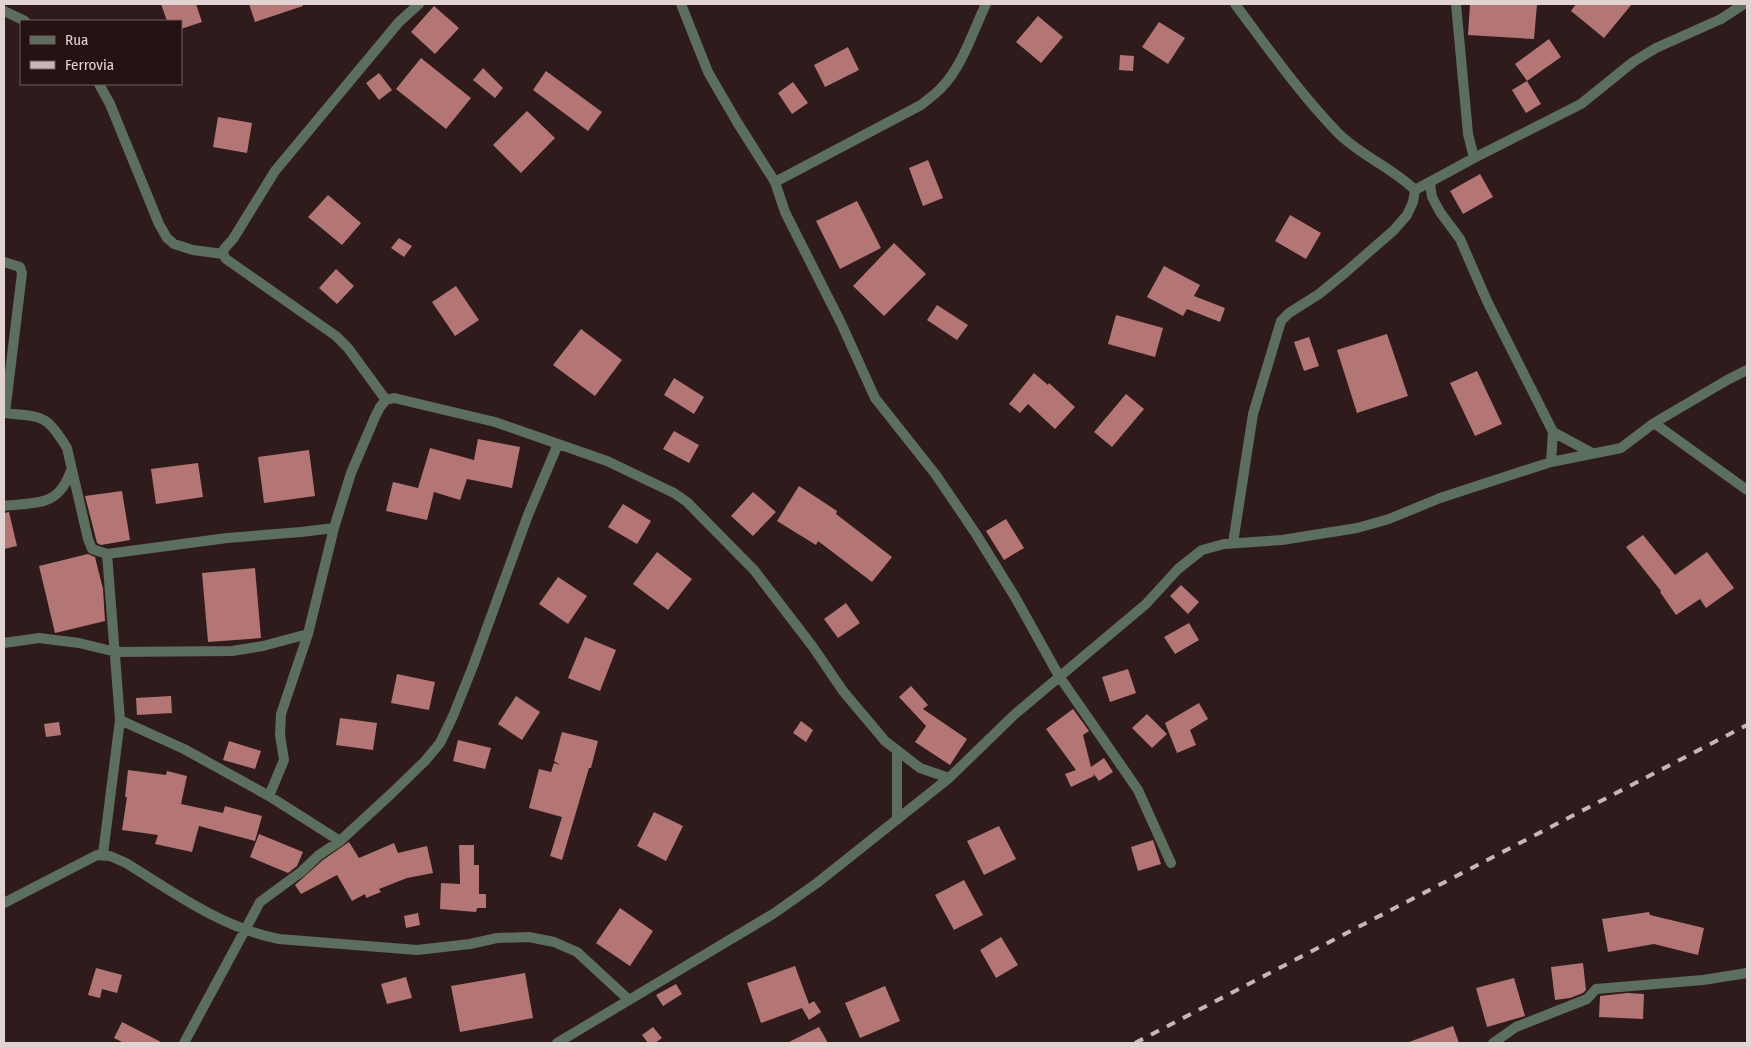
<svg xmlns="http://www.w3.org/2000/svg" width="1751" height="1047" font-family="'Fira Sans Condensed',sans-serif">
	<rect width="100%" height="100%" fill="#2f1b1b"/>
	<path fill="#b37675" d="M161,4H196L202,22L181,29V21H167Z
		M249,4H303V6L255,22Z
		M1470,4H1537L1534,39L1468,35Z
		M1576,4H1632L1604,38L1571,11Z
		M434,6L459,28L435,54L411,32Z
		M1038,16L1063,37L1041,63L1016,42Z
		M1159,22L1185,38L1168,64L1142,47Z
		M1549,39L1561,57L1527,81L1515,64Z
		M848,47L859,70L825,87L814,65Z
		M1120,55L1134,56L1133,71L1119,70Z
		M421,58L471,98L446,129L396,89Z
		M483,68L503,88L495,98L473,80Z
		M546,71L602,112L588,131L533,90Z
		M379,73L392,90L379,100L366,83Z
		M1527,81L1541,104L1526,113L1512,90Z
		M793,82L808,103L792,114L778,93Z
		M527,111L555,138L521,173L493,145Z
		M218,117L252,123L247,153L213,147Z
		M928,160L943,198L923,206L909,168Z
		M1480,174L1493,197L1463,214L1450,191Z
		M328,195L361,223L342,245L308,217Z
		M857,201L881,248L840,269L816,221Z
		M1290,215L1321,233L1306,259L1275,241Z
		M399,238L412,246L404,257L391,248Z
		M894,243L926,274L884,316L853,286Z
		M1164,266L1200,285L1194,296L1225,308L1220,322L1187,309L1183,316L1147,297Z
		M336,269L354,286L337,304L319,288Z
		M456,286L479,320L455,336L432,302Z
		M937,305L968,325L957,340L927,320Z
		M1116,315L1163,328L1155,357L1108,344Z
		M581,329L622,360L595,396L553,365Z
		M1387,334L1408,396L1357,413L1337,350Z
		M1309,337L1319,366L1304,371L1294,342Z
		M1477,371L1502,424L1475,436L1450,383Z
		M1034,373L1048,385L1049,383L1075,407L1055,429L1028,404L1020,413L1009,404Z
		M674,378L704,397L694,414L664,395Z
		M1126,394L1144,409L1112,447L1094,432Z
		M674,431L699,445L689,463L663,449Z
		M478,439L520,447L512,488L467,479L460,500L434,492L427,520L386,511L393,482L418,488L430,448L474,460Z
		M309,450L315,496L264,503L258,457Z
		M198,463L203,497L156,504L151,469Z
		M799,486L837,511L836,514L892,557L872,582L818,541L816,545L777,521Z
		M122,491L130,540L101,545L97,543L85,496Z
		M753,492L776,512L753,536L731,516Z
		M623,504L651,521L637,544L608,527Z
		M9,512L17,546L4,549V513Z
		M1006,519L1024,548L1004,560L986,531Z
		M1643,535L1675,575L1707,552L1734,588L1706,608L1700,599L1676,615L1660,592L1661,591L1626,547Z
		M657,552L692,579L668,610L633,584Z
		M88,554L95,557L103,589L105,621L55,633L39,566Z
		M255,568L261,638L208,642L202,573Z
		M558,577L587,596L568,624L539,604Z
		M1181,585L1199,602L1188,614L1170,596Z
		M846,603L860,623L838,638L824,619Z
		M1189,623L1199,640L1175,654L1164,637Z
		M585,637L616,650L600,691L568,678Z
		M1128,669L1136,693L1110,702L1102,677Z
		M397,674L435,682L429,710L391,703Z
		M911,686L928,705L923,709L967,739L950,765L915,742L926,726L899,697Z
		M171,696L172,713L137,715L136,698Z
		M516,696L540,712L522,740L498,724Z
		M1199,703L1208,719L1190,730L1196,745L1177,753L1165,723Z
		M1073,709L1089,731L1083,735L1091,767L1104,758L1113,772L1099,781L1093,773L1094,776L1071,787L1065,774L1076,770L1046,729Z
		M1147,714L1167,734L1152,748L1132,728Z
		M340,718L377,723L373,750L336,745Z
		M801,721L813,730L806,742L793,733Z
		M59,722L61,735L46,737L44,724Z
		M562,732L598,741L591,768H589L562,860L550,856L562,817L529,808L539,769L551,772L554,763L560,765L554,761Z
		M458,740L491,748L485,769L453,761Z
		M229,741L261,751L255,769L223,760Z
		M128,770L166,775L167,771L187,776L181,804L223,813L225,806L262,816L255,841L199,826L192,852L155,844L158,835L122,830L127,797H125Z
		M654,812L683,826L666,861L637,846Z
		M999,826L1016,859L984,875L967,841Z
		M259,834L303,852L297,866L288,873L250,857Z
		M1153,840L1161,864L1138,871L1131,847Z
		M349,842L359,858L394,843L398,853L427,846L433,873L407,878L379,889L381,892L366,898L365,894L352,901L337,875L301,894L295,885L323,860Z
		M459,845H474V865H479V894H486V908H477L476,912L440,909L441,883L460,884Z
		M964,880L983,915L954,930L935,895Z
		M620,908L653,931L630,966L596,943Z
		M1649,912L1650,915L1704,928L1698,955L1654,944L1608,952L1602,919Z
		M418,913L420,925L406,928L404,916Z
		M1001,937L1018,965L996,978L980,950Z
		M1583,963L1586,990L1583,993L1570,998L1555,1000L1551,967Z
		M795,966L809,1004L814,1001L821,1012L809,1020L802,1008L761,1023L747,983Z
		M96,968L122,975L117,993L102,989L100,998L88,995Z
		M525,973L533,1018L460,1032L451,986Z
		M406,977L412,998L387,1004L381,984Z
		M1514,978L1525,1016L1487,1027L1476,988Z
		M676,984L682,994L663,1006L656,995Z
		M885,986L900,1021L860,1038L845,1003Z
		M1627,993L1644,994L1643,1019L1599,1017L1600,996Z
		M122,1022L163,1043H124L114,1038Z
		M1453,1026L1459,1043H1409V1042Z
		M653,1027L662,1038L655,1043H648L642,1035Z
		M819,1027L828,1043H787Z"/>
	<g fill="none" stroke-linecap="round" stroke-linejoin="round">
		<path stroke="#5c6f5e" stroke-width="10" d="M681,4L708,72L737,122L775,182L785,212L841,323L875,398L936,475L976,534L1015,597L1059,676L1138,790L1171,863
			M1235,4C1268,48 1300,94 1338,133C1361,156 1393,168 1415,190
			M1456,4L1468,134L1474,158
			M4,11L25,21
			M99,84L110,104L159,224L167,238L174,244L193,250L223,254
			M775,182L921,105C928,99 936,94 942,87C963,65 973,31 986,4
			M1430,184L1432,197L1440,212L1460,239L1487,301L1553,432L1551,462
			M1415,190L1474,158L1581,104L1633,62L1656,48L1721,19L1744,4
			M4,262L20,267L22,273L5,413
			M386,400L348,348L336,336L226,259L223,254L224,249L233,239L275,171L399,22L419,4
			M4,413C42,417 46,413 67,448L88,539L92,549L107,554L227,538L301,532L334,528L351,473L375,417L380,407L386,400L394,398L495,422L607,461L674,493L687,502L754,570L813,647L843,691L885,741L920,768L949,778
			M1654,423L1747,490
			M1553,432L1592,453
			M4,506C37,502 59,507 71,470
			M1233,543L1253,414L1281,321L1289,313L1319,294L1346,272L1394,230L1407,215L1413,202L1415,190
			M107,554L120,720L184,749L269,796L340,841
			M4,643L39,638L79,643L116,652L232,651L263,646L308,634L334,528
			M897,751V820
			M269,796L284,760L280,735L281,714L308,634
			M103,854L120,720
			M4,903L97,855L110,856L126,863C175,893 222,928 279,939L417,950L470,944L497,938L529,937L554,942L577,952L629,1000
			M184,1043L260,902L301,872L319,855L340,841L392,793L425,761L440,743L453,716L473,666L528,515L558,444
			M557,1043L773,914L817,883L949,778L1014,715L1146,604L1178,569L1202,550L1224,544L1282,540L1357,528L1389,519L1440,498L1551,462L1621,448L1654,423L1729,379L1747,370
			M1493,1043L1516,1027L1587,999L1596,989L1703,980L1747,973"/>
		<path stroke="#c6b7b6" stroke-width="4" stroke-dasharray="9 9" stroke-linecap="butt" d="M1135,1043L1747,725"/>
	</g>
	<rect width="1751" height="1047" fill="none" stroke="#e1d3d2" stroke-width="10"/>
	<rect x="20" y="20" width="162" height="65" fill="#251212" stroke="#705f5f"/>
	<rect x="30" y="36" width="25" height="8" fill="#5c6f5e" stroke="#705f5f"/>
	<text x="65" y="45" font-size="15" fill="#e1d3d2">Rua</text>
	<rect x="30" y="61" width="25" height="8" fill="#c6b7b6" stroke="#705f5f"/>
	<text x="65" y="70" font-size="15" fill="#e1d3d2">Ferrovia</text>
</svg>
